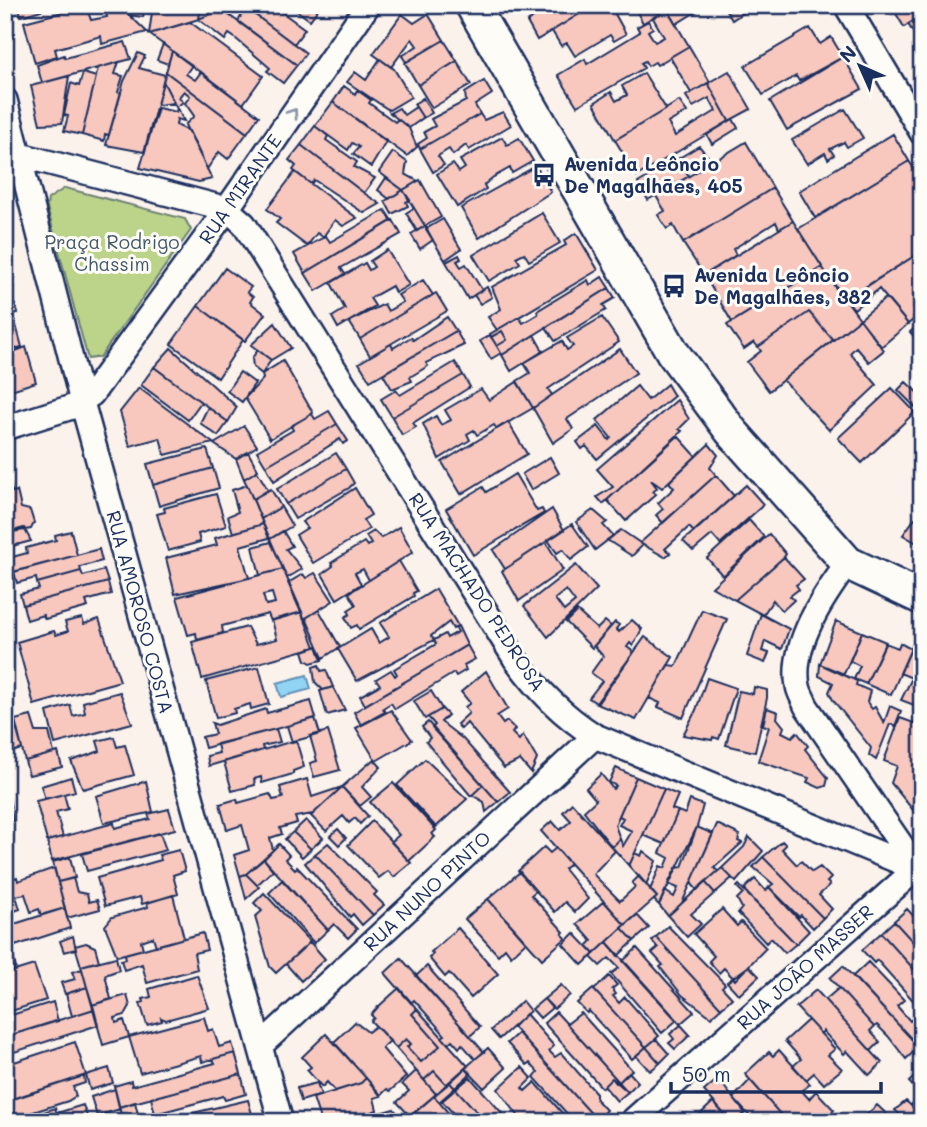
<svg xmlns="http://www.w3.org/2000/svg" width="927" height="1127" font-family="Mali,sans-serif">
	<rect width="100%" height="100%" fill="#fcf2ec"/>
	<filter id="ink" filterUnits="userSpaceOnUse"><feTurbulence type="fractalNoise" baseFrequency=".0143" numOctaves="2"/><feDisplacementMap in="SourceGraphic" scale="14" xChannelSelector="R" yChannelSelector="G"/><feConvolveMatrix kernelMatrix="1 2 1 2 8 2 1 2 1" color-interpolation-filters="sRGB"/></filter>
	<g filter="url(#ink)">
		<path fill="#bcd48a" stroke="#6c8274" stroke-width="2" d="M65,188L185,219L191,230L100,357L88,359L47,207L48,199Z"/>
		<path fill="#92d4f4" stroke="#6292b8" stroke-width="2" d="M307,675L311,689L281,697L277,683Z"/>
		<path fill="#f8c8bf" stroke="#1b2f5e" stroke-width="2" fill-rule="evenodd" d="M18,5H85L60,12L58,5L21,16Z
			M105,5H119L147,32L102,44L101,36L55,49L57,56L35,63L24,22L86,6L91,20L107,17Z
			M127,5H145L143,17L129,15Z
			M153,5L180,9V5H201L199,19L149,34Z
			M201,5H232L199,19Z
			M232,5H242L306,53L297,65L238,21L242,15Z
			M242,5H272L305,29L294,44Z
			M289,5H321L310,20Z
			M536,5H594L537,40L527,22L541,13Z
			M594,5H610L626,34L614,41L610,35L575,56L567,43L561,46L552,31Z
			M633,5H665L667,9L643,23Z
			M673,5H701L702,8L676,24L667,9Z
			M720,5H755L732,20L724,7L722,9Z
			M891,5H922V16L904,27Z
			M667,9L689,46L657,65L655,62L648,66L645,61L641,63L644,68L577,106L558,75L585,59L587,64L640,32L637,27L648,21L653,28L648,31L655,42L664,37L653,18Z
			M222,10L297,65L283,83L267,71L270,68L235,38L229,34L225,40L198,19Z
			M402,14L414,23L428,14L444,40L406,62L402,56L417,46L412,39L391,67L373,54Z
			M922,16V47L908,24Z
			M190,22L263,76L243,104L149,34Z
			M810,28L820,44L831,37L843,57L799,81L796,76L763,95L745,66Z
			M444,40L457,61L418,85L405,63Z
			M125,42L131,59L42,83L37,65L64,55L65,58Z
			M163,44L172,51L168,64L157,60Z
			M689,46L710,82L691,93L670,57Z
			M172,51L192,65L186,74L195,80L201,72L259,116L247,133L166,72Z
			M138,53L145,56L139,68L165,75L144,152L106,145L124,81Z
			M843,57L862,89L787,130L770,101Z
			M380,59L394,69L411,97L389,110L347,82L355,72L366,80Z
			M457,61L471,85L432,108L418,85Z
			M119,62L115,74L123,76L118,92L121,93L109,135L105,134L104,141L82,135L98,68Z
			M729,71L751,109L729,121L708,83Z
			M166,72L247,133L228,159L219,152L207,169L185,125L194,116L185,103L190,96L184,91L179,97L183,102L176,107L163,81Z
			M83,73L96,77L82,135L64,131L68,116L64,115L71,83L79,86Z
			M644,73L666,109L615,140L594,103L611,92L616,101L627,95L622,86Z
			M69,76L62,123L40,124L31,86Z
			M163,81L174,103L157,105Z
			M484,81L492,94L475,105L480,114L420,149L418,144L427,138L424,132L435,126L431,119L466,101L465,93Z
			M708,83L729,121L637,176L615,140L679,101L687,112L668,123L675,136L716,111L709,98L693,107L686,96Z
			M344,86L355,94L357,90L371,100L369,103L395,122L398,119L409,128L417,147L407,156L333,102Z
			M423,98L432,113L423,118L414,104Z
			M333,102L386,142L371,167L353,154L359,147L352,143L348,150L315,126Z
			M416,107L423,118L409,128L390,113L399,108L404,115Z
			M158,108L176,112L177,108L184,121L177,119L176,125L189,131L212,179L199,182L140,168Z
			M845,109L863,138L847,147L844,142L830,149L834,155L828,159L825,153L807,164L792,140Z
			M503,112L511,125L469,150L466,145L453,155L449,149L438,156L444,165L433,172L420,149L480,114L484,120Z
			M733,119L738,128L712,144L707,135Z
			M315,126L328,136L326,140L357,162L354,167L375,178L364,193L301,145Z
			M893,134L909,161L815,218L799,191Z
			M502,137L507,145L519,138L533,161L512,173L510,168L492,178L484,185L486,189L457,207L437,174L453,164L459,172L465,168L460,160Z
			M746,142L773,188L683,243L673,225L667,229L658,215L665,211L656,196Z
			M301,145L364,193L380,204L364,213L314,180L311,184L293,170L296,166L289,160Z
			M699,146L712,161L694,172L690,166L684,169L689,176L648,200L638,183Z
			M393,152L407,162L405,174L418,181L403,190L379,172Z
			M909,161L922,181V251L844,301L798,229Z
			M536,166L551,192L479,238L461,208Z
			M295,172L311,184L357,218L343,226L335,220L323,237L317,233L307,246L276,223L280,219L267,209Z
			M386,178L403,190L389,199L378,190Z
			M420,180L441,217L425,226L403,190Z
			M773,188L793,221L779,229L776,222L733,249L736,255L704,275L683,243Z
			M403,190L410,200L406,202L408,206L392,214L385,201Z
			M414,208L425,226L417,231L406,213Z
			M385,210L392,221L305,273L294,254L326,236L330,242Z
			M542,213L560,243L529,261L524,253L516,257L520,263L489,281L473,255Z
			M443,219L461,249L445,260L426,229Z
			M393,220L401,234L341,268L345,274L316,291L305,273Z
			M793,221L822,267L732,322L704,275Z
			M425,226L433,240L420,249L411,234Z
			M576,233L598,270L497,330L488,317L501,309L492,287L566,245L564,241Z
			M387,250L409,285L395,293L392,286L370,298L375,306L338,328L332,317L345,309L331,283L365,263L369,270L374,267L370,261Z
			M922,251V313L908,324L879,289L854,309L846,299Z
			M459,255L461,259L457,261L461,267L466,264L482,290L468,299L446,262Z
			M822,267L860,319L833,340L809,312L758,347L754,342L744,349L727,325Z
			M225,268L251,287L247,292L253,297L250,302L265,314L245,341L198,306Z
			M6,273L14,305L5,307V273Z
			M602,277L609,288L502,355L497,346L507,340L502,331L491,337L490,334L519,317L523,323L538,314L537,311L588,280L590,285Z
			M423,280L433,295L360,339L350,323L352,320L384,304L388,311L403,302L398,295Z
			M487,287L492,297L480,304L474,295Z
			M609,288L615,298L603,305L606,310L555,341L546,327Z
			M436,293L447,311L370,356L360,339Z
			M886,298L908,324L881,347L860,319Z
			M15,305L18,313L13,314L22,347L5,351V307Z
			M198,306L243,340L218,378L171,344Z
			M809,312L833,340L769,391L747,362L761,351L758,347Z
			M447,317L456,331L370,381L359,363L391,344L393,348L411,337L413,340Z
			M602,317L619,342L548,389L552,395L533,408L517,381L530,373L524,363L562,341L567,350L573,346L567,338Z
			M860,319L884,350L869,362L856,347L850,353L877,385L829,430L783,380Z
			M922,322V345L910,332Z
			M275,323L291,348L271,360L251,345Z
			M456,331L464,345L426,363L428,366L410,377L412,381L392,389L383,374Z
			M502,331L507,340L497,346L491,337Z
			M490,335L501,353L491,359L480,341Z
			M534,335L543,351L511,371L502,355Z
			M26,347L36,382L5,392V355Z
			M171,348L237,407L228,422L154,367Z
			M620,349L636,373L567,419L573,429L553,443L533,408Z
			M258,350L271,360L262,374L253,367L252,358Z
			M283,361L313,413L270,439L245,398L263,379L262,374Z
			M455,362L463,375L392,417L381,399L396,390L400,395Z
			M154,367L201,402L188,420L141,385Z
			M240,372L255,383L242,402L227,391Z
			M463,375L470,387L413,423L416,427L402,435L392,417Z
			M517,382L533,408L497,429L494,425L477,435L474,430L467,434L470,440L439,459L423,424L436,416L441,425L451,420L445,410L481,389L489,400Z
			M906,382L922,397L918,410L898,390Z
			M667,384L674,396L597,459L586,446L582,449L577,442L598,426L609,440L611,438L597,420L637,386L648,400Z
			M139,388L213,443L165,455L160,438L130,446L120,412Z
			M892,388L915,412L862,463L838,438Z
			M677,400L689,419L679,429L682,431L603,504L597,497L613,487L597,469Z
			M208,407L228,422L218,436L200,423Z
			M329,411L337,424L266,466L257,451L293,430L291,426L312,414L315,419Z
			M508,422L527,454L461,494L442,462Z
			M337,424L348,441L343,444L340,439L274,481L266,466Z
			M244,426L257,446L248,452L236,459L214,444Z
			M678,436L696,456L662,488L651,480L657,488L653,492L656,494L626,521L607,500Z
			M709,444L718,455L710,468L716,475L663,523L656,515L663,509L658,503L674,488L669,482Z
			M207,449L213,468L153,485L147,464Z
			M248,452L258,470L244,479L236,459Z
			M336,453L346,469L286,504L277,489Z
			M550,457L559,473L531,490L522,474Z
			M213,468L219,488L159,506L153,485Z
			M346,469L354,483L349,488L295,519L286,504Z
			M257,471L268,490L253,499L244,479Z
			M515,474L537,511L542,509L544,513L473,555L446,509L483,487L486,492Z
			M716,475L734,496L694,532L689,527L665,549L670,553L665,557L640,543Z
			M9,480L12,492L17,491L21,508L30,510L34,523L31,529L5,533V481Z
			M247,485L263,524L233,533L228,516L238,512L232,490Z
			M746,485L763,504L761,507L720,544L712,535L693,551L683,541Z
			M355,488L371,515L363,520L369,529L313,563L296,535L307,528L302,522Z
			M271,489L281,507L261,519L253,499Z
			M216,494L226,526L198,534L200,542L168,551L157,514L165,512L164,508Z
			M281,507L292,526L270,539L261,519Z
			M552,509L564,530L505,569L493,550Z
			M593,510L607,522L603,525L613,536L595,550L576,522Z
			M922,517V546L903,535L915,518L919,521Z
			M749,520L764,537L723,576L707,558Z
			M263,524L269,538L240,546L249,578L175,594L166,558L217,545L215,538Z
			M572,524L588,547L571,560L563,549L557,553L548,540Z
			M399,527L413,552L369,580L363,569L355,573L361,584L337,599L322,574L333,566L331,563L364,542L367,546L371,544L366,536L374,531L381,538Z
			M24,528L31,541L5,548V533Z
			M621,530L643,545L632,556L607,540Z
			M71,531L77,555L5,574V559L27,553L26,548L56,540L55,535Z
			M283,531L292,546L286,549L302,569L287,578L270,539Z
			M769,534L786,554L784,557L735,600L712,587Z
			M271,542L283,569L260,575L253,547Z
			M546,542L563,570L519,601L502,571Z
			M99,549L102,561L80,567L81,571L37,583L36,578L17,583L14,572Z
			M784,557L804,579L796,585L799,589L790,596L794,600L782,611L773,600L763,615L735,600Z
			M399,561L417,591L413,593L414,596L359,629L357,625L351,628L345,617L350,614L348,610L356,605L349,593Z
			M576,565L597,589L548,637L524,606ZM566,590L575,602L564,611L555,599Z
			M283,569L302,612L271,621L268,614L222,626L223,633L197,640L196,633L188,635L177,597ZM272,593L275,603L266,605L263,595Z
			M104,570L108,582L23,605L20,594L39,589L37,583L81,571L83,576Z
			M315,573L333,601L304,619L288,583L303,574L306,578Z
			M108,582L111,594L86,601L88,607L45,619L43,615L27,620L23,605Z
			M436,589L458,626L453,629L449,622L431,636L434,640L357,681L338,649L371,629L379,643L389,637L380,623Z
			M319,610L340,647L323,658L306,618Z
			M702,610L727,619L683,718L658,707L660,703L649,698L668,665L676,666Z
			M577,611L597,629L605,621L611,626L592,648L566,622Z
			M302,612L315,647L202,679L192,642L247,627L256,644L277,639L272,620Z
			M761,614L789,629L782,649L765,641L762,651L769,653L765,663L747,656Z
			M82,618L84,624L99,619L120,681L34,705L17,642L54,631L56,635L68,631L65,622Z
			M632,620L642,629L633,646L630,643L627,647L634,652L596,703L589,698L602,681L591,673L603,656L594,646L615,622L619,625L616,629L619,632Z
			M836,621L862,632L844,674L820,664Z
			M458,626L467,645L365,705L360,696L380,685L376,679L391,670L395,676L397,674L394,669L436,644L434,640L445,634L447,638L458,632L455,627Z
			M862,632L886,642L866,684L854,679L860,666L850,661Z
			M645,637L673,657L636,720L597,704Z
			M916,637L922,640V689L914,705L901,700L912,678L900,673Z
			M885,643L898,648L900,643L911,649L891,695L866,684Z
			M467,645L475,659L464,665L466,670L456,676L454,673L395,709L391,703L383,708L385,712L361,725L354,712Z
			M317,646L322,660L311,663L306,660L303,651Z
			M820,664L857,681L856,685L870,691L867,702L872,709L875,707L884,723L890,706L901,711L895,726L890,724L876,760L869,755L871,748L833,700L829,692L833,683L819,676Z
			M319,665L321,671L326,670L333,687L323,690L315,682L313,667Z
			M259,667L269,704L251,709L250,704L234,709L235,713L216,718L206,681Z
			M486,671L508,709L497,716L503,724L507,721L515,729L512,733L519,740L523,735L537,759L531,773L520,760L504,768L467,723L461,729L457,724L469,713L465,707L470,703L461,692Z
			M707,678L736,688L719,739L713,737L712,740L683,735L696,710Z
			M333,687L345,710L327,715L320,691Z
			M754,687L767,690V698L755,752L726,745L739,691L753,694Z
			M431,691L442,709L425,719L414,701Z
			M120,692L132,723L55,744L47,712L70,705L73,716L85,713L83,702Z
			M311,701L316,718L205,748L202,737L215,734L212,723L217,725L266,709L267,713Z
			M767,708L778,712L777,718L784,727L782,732L792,737L797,732L808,746L805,749L828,778L826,786L820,788L807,782L809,778L758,761L769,727L763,725Z
			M442,709L448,715L441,722L463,739L510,792L498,802L432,728L435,725L428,717Z
			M391,710L412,740L376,761L356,728Z
			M13,716L22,749L5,754V718Z
			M31,716L36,732H49L54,753L25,761L15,720Z
			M315,718L320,734L292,742L287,726Z
			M900,718L922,726V786L913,810L891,783L897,766L884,761Z
			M428,722L483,785L471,796L426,742L430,738L422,727Z
			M276,729L280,742L262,746L263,750L209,766L207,756L219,753L217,744Z
			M328,731L340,770L314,777L310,763L317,761L310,736Z
			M114,737L117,747L125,745L134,775L83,789L71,761L100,751L97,741Z
			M296,740L304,767L293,771V774L262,783L261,777L254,779L255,785L232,791L224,762Z
			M58,752L62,767L29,775L25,761Z
			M374,759L381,767L362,787L371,797L360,806L342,787Z
			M425,759L467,799L436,827L397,785Z
			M616,768L636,777L615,825L620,839L612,847L584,811L596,800L586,788L601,774L613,789L616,786L609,782Z
			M5,773L13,821L5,823Z
			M71,777L75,791L45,799L41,786Z
			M636,777L664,789L629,866L612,847L620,839L623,846L632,831L619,825L623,818L619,816Z
			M307,779L312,797L342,787L313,814L295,817L297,823L280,828L282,834L270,838L273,850L246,874L240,876L234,855L249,850L242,825L227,830L220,804L237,799L238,803L270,794L273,800L283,798L280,787Z
			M146,781L153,812L104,823L96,796Z
			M393,783L436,830L432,834L435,837L409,861L391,842L399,835L370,802Z
			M483,785L498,802L486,812L484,802L472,795Z
			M922,786V821L913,810Z
			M342,787L368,816L360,824L355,818L349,823L343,816L326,831L311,816Z
			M664,789L678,795L672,809L678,811L664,844L643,835Z
			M64,794L68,809L56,812L63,837L47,841L36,801Z
			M690,800L703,805L697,827L659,905L654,900L657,897L650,890L660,866L665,868L669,858L660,853L678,811L685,814Z
			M572,803L615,851L593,874L620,901L635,887L632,883L639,876L657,897L625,925L541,831L552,821L560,830L571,821L563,812Z
			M169,809L175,829L52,861L47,841L114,823L115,828L150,819L148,814Z
			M306,820L323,838L311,849L293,832Z
			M372,821L411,863L394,877L388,871L379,878L348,845Z
			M717,824L740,835L738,841L742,843L714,868L718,871L697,890L691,883Z
			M697,827L713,834L682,903L668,916L659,905L665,891L674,897L678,888L668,884L676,868L682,867Z
			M338,829L346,838L339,845L330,836Z
			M293,832L311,849L302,857L285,839Z
			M160,833L166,850L87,871L82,854Z
			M749,837L763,851L736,882L722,868L744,847Z
			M782,841L786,845L782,849L797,865L801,861L812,872L820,867L831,878L827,882L830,885L819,895L832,909L823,918L763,857Z
			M328,843L377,892L374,895L384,905L373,915L315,854Z
			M279,844L289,855L285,859L295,869L297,867L357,929L348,938L334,924L328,930L264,859Z
			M544,847L550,853L556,848L570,864L564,869L588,899L575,912L565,902L555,912L518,871Z
			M179,850L185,871L173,875L178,894L142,904L140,897L105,906L97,878L161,860L159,855Z
			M643,851L656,861L646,885L629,866L635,853L641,856Z
			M315,854L373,915L362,925L353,914L350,917L305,863Z
			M70,857L75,878L58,882L53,862Z
			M763,857L823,918L813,928L801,915L799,917L769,887L773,884L753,867Z
			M264,859L273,870L257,885L246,874Z
			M54,868L65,908L41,915L39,909L31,912L25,894L16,896L20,909L5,914V894L8,893L5,881L17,877L18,881Z
			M722,868L732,878L715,893L705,882Z
			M520,872L536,891L531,895L564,932L562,934L566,938L542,959L488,899Z
			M246,874L259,887L246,899L240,876Z
			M73,878L77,892L87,894L89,902L97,900L100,909L67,918L58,882Z
			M755,879L766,891L769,887L809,931L796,944L748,895L745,888Z
			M282,880L328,930L314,943L269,893Z
			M705,882L715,893L691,914L701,924L687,937L668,916Z
			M739,885L796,944L785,953L771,938L766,943L738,913L742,908L737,899L743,893L737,887Z
			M264,893L310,942L276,973L270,967L255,917L262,911L254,903Z
			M173,895L184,938L156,946L153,937L141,941L143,949L117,956L105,926L112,917L148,907L147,903Z
			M488,899L526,942L511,956L505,948L498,955L465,919Z
			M604,901L625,925L594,954L587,946L592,941L577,924Z
			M65,908L70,928L15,946L8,926Z
			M722,909L737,926L741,922L766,948L735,980L724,968L719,973L709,961L714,956L694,934Z
			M907,909L922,925V952L894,921Z
			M637,915L649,928L634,941L622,928Z
			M894,921L922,952V978L881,933Z
			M668,926L725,984L722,987L732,998L721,1008L656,937Z
			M458,928L498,974L471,998L449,973L445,977L429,958L433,954L431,952Z
			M622,928L634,941L618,956L607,942Z
			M203,933L207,950L194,953L197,969L147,983L142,964L124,970L121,960L126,959L125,954Z
			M574,933L594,954L582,965L563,944Z
			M881,933L922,978V1004L919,1007L877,960L874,963L862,950Z
			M7,934L16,968L5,971V935Z
			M73,936L76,949L64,952L60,941Z
			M656,937L721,1008L711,1017L682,995L660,967L663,965L652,953L658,948L652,941Z
			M310,942L325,959L301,981L286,964Z
			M607,942L677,1020L662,1033L611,974L619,968L609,958L600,966L591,957Z
			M86,943L95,947L99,961L81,966L75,946Z
			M637,948L694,1012L680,1024L623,961Z
			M116,957L119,970L105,975L111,999L92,1005L81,966Z
			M401,958L484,1052L475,1059L462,1044L459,1048L452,1040L448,1044L442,1037L445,1035L414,1000L411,1003L385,973Z
			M868,962L904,1000L897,1006L910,1021L914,1017L922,1026V1044L919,1047L853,976Z
			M34,965L46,1000L5,1013V974Z
			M427,966L480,1027L470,1036L416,976Z
			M749,966L759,976L739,995L727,982Z
			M843,966L919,1047L906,1059L888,1036L877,1025L874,1027L830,978Z
			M82,969L87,987L65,994L61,983L75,979L72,972Z
			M197,975L209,1008L166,1020L161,1018L162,1021L147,1025L140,1003L144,1002L143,999L151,997L149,989Z
			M609,976L617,985L612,989L616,994L613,996L619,1003L625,997L659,1036L646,1047L594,990Z
			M561,985L570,995L554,1009L544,999Z
			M87,987L94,1009L72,1016L66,994Z
			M399,988L417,1009L412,1014L440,1046L421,1062L407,1047L411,1044L406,1039L396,1048L371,1021L374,1018L371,1015L378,1007Z
			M839,988L874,1027L870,1031L880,1042L871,1051L825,1000Z
			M593,989L646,1047L632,1059L589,1011L587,1013L577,1003Z
			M816,990L882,1063L869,1075L847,1051L844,1054L823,1031L821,1034L796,1007Z
			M127,995L130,1006L125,1015L115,1018L116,1023L124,1020L129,1037L103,1045L92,1005Z
			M544,999L552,1008L540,1018L532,1009Z
			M522,1001L530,1011L499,1039L491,1030Z
			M53,1002L58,1021L5,1037V1017Z
			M94,1009L98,1025L5,1055V1037Z
			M417,1009L468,1066L447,1085L434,1071L424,1080L396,1048L406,1039L411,1044L407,1047L421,1062L440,1046L412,1014Z
			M556,1012L567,1024L619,1082L616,1083L612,1078L602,1088L544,1023Z
			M581,1013L632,1070L619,1082L567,1024Z
			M526,1014L554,1046L549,1051L555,1057L561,1053L596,1093V1099L606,1110L597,1120L513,1027Z
			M204,1017L208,1031L213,1029L219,1047L232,1043L235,1053L202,1062L201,1056L140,1073L129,1037Z
			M808,1020L835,1049L828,1055L842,1069L824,1084L814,1073L806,1080L793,1066L801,1059L785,1041Z
			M355,1022L368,1032L376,1026L390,1041L382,1048L406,1077L390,1091L387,1089L381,1095L334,1042Z
			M681,1025L690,1035L675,1049L669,1043L674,1039L670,1034Z
			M518,1033L597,1120L594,1122H578L572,1115L570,1117L534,1077L538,1072L530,1063L527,1065L507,1043Z
			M326,1034L366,1078L361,1083L335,1091L327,1082L322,1087L307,1070L311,1067L302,1057Z
			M656,1039L669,1054L660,1063L646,1047Z
			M75,1042L86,1075L8,1101L5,1065Z
			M646,1047L660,1063L650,1071L636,1056Z
			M488,1048L506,1068L484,1088L465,1068Z
			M779,1050L810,1084L802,1091L809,1099L816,1091L834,1110L822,1122H787L745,1074L769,1052L773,1056Z
			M235,1053L241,1074L119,1107L114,1086L131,1081L132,1086L215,1063L213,1059Z
			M522,1067L532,1078L522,1088L525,1091L535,1082L570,1122H523L498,1089Z
			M109,1068L113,1083L90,1090L86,1075Z
			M465,1068L471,1073L455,1088L449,1082Z
			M416,1071L436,1094L410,1116L397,1102L409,1091L402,1084Z
			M434,1071L447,1085L436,1094L424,1080Z
			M629,1072L638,1082L628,1092L619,1082Z
			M918,1073L922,1077V1116L911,1105L921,1095L909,1082Z
			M241,1074L246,1094L225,1100L223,1096L155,1114L151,1098Z
			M84,1076L85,1083L73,1087L76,1096L68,1101L5,1121V1101Z
			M470,1077L510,1122H486L456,1089Z
			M366,1078L381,1096L374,1098L377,1110L344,1122H321L313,1098L361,1083Z
			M612,1078L628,1092L617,1101L604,1086Z
			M718,1079L745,1113L735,1122H731L704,1091Z
			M750,1080L787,1122H755L733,1098Z
			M449,1082L455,1088L439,1102L434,1096Z
			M317,1083L321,1095L301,1101L297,1088Z
			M115,1089L120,1109L97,1116L91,1097Z
			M456,1089L486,1122H461L442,1101Z
			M434,1096L450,1115L443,1122H404Z
			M248,1100L252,1114L222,1122L159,1121Z
			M906,1101L922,1116V1122H908L895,1110Z
			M135,1102L140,1122H123L119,1107Z
			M713,1102L731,1122H692Z
			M83,1105L88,1119L79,1122H17L55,1108L57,1113Z
			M877,1105L895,1122H873L866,1115Z
			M394,1109L404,1122H378L382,1119L380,1113Z
			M252,1114L254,1122H222Z
			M866,1115L873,1122H859Z"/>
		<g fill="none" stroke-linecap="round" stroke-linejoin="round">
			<g stroke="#1b2f5e" stroke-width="28">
				<path id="street" d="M846,5L922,133
					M5,100L82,402L281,1122
					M5,157L20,155L227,209L244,224L516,660C539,691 562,715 595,736L922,871
					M5,428L72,407L92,394L227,209L368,5
					M260,1046L595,736
					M631,1122L917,868L806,706C804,700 799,693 798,686C790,644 825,594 848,563"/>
			</g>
			<g stroke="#1b2f5e" stroke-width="37">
				<path id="secondary" d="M472,5L673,353L731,431L848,563L922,598"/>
			</g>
			<use href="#street" stroke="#fdfcf7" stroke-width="23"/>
			<use href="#secondary" stroke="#fdfcf7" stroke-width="32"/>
		</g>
		<defs><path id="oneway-chevron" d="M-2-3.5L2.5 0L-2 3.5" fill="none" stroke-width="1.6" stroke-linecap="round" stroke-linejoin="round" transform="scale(1.75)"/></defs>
		<use stroke="#8c96aa" href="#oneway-chevron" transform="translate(293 113) rotate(-56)"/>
	</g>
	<defs>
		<g id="bus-bare" transform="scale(1.89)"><path d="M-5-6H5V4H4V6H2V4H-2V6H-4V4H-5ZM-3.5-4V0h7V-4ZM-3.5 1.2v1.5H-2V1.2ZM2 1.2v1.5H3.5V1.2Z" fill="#1b2f5e" stroke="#fdfcf7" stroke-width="2.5" paint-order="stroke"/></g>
	</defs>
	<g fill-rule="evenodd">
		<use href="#bus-bare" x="544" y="175"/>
		<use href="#bus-bare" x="674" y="286"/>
	</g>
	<g text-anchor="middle" stroke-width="6" stroke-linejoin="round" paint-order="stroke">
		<g font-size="19" font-weight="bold" fill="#1b2f5e" stroke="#fdfcf7" text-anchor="start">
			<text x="564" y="171">Avenida Leôncio<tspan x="564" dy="22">De Magalhães, 405</tspan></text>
			<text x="694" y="282">Avenida Leôncio<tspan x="694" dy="22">De Magalhães, 382</tspan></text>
		</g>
		<g font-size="19" fill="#1b2f5e" stroke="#fdfcf7">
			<text transform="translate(240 189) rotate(-55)" y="7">RUA MIRANTE</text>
			<text transform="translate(477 592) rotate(57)" y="7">RUA MACHADO PEDROSA</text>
			<text transform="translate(140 612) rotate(75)" y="7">RUA AMOROSO COSTA</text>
			<text transform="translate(427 891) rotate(-43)" y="7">RUA NUNO PINTO</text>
			<text transform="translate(805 967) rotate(-42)" y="7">RUA JOÃO MASSER</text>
		</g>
		<g font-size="19" fill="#435869" stroke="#fdfcf7">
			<text x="112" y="249">Praça Rodrigo<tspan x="112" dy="22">Chassim</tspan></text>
		</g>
	</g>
	<rect width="927" height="1127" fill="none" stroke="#fdfcf7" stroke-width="28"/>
	<rect x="14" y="14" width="899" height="1099" fill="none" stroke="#1b2f5e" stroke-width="2.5" filter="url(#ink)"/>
	<g transform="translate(860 66) rotate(315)" stroke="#fdfcf7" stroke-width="5" paint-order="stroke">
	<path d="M0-5L12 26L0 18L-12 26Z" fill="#1b2f5e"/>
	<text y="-10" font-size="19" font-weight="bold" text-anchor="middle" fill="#1b2f5e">N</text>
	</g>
	<path d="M671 1082v10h210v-10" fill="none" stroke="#1b2f5e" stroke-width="3.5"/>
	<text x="682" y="1082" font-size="21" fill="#1b2f5e" stroke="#fdfcf7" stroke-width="5" paint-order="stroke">50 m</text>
</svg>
